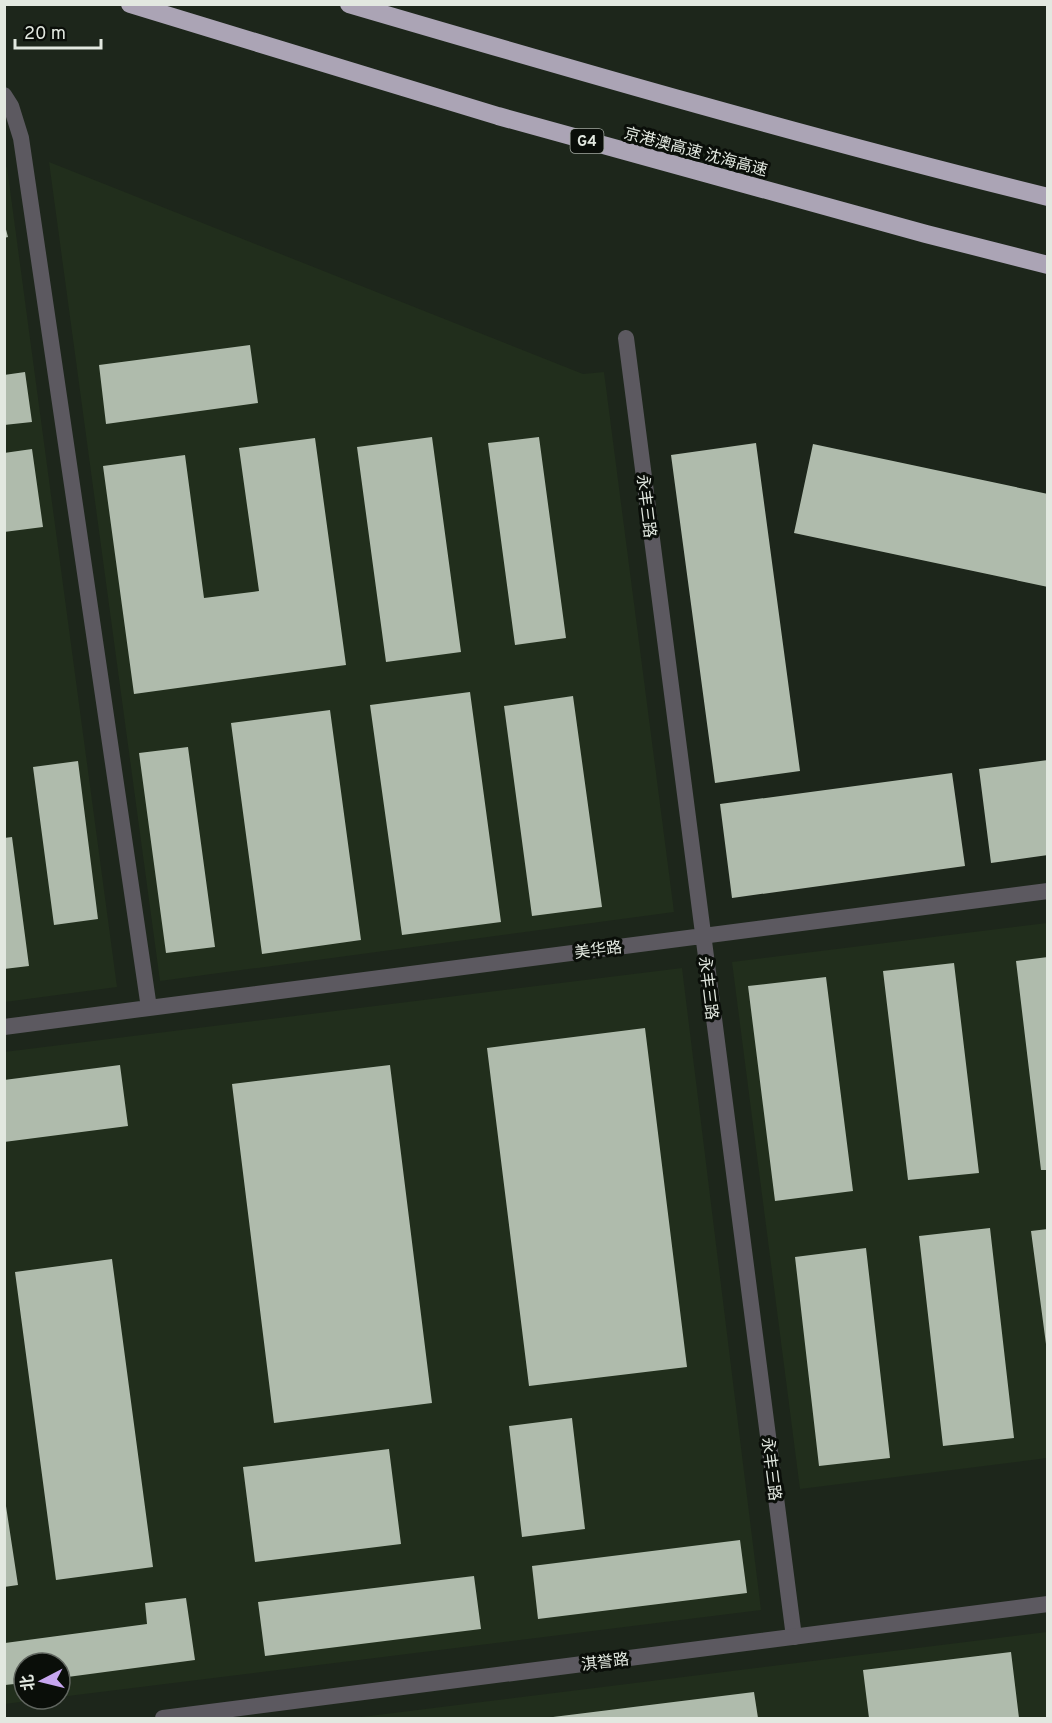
<svg xmlns="http://www.w3.org/2000/svg" width="1052" height="1723" font-family="Overpass,'Noto Sans SC',sans-serif">
	<rect width="100%" height="100%" fill="#1d261b"/>
	<path fill="#212e1c" d="M49,162L583,374L604,372L674,912L160,981Z
		M7,167L117,987L5,1002L4,168Z
		M1047,923V1458L800,1489L732,962Z
		M682,968L761,1610L60,1697V1663H24V1699H43L5,1704L4,1052Z
		M1047,1632V1718H353Z"/>
	<path fill="#afbbac" d="M4,222L8,237L4,238Z
		M250,345L258,403L106,424L99,365Z
		M25,372L32,422L4,425V375Z
		M432,437L461,652L386,662L357,447Z
		M539,437L566,638L515,645L488,443Z
		M315,438L346,665L134,694L103,466L185,455L204,598L259,591L239,448Z
		M756,443L800,771L715,783L671,455Z
		M813,444L1048,494V587L794,533Z
		M32,449L43,527L4,532V453Z
		M470,692L501,922L402,935L370,705Z
		M573,696L602,907L532,916L504,706Z
		M330,710L361,940L262,954L231,723Z
		M188,747L215,947L166,953L139,753Z
		M1048,760V855L991,863L979,769Z
		M78,761L98,919L54,925L33,767Z
		M952,773L965,866L732,898L720,804Z
		M12,837L29,966L4,969V838Z
		M1048,957V1170H1041L1016,961Z
		M954,963L979,1173L908,1180L883,971Z
		M826,977L853,1191L775,1201L748,986Z
		M645,1028L687,1367L529,1386L487,1048Z
		M120,1065L128,1126L4,1142V1080Z
		M390,1065L432,1403L274,1423L232,1084Z
		M990,1228L1014,1438L943,1446L919,1236Z
		M1048,1229V1344H1046L1031,1231Z
		M866,1248L890,1458L819,1466L795,1257Z
		M112,1259L153,1567L56,1580L15,1272Z
		M572,1418L585,1529L522,1537L509,1426Z
		M389,1449L401,1544L255,1562L243,1467Z
		M4,1493L18,1585L4,1587Z
		M740,1540L747,1593L538,1619L532,1566Z
		M474,1576L481,1629L265,1656L258,1602Z
		M186,1598L195,1660L60,1678V1663H24V1683L5,1685V1643L147,1624L145,1603Z
		M1011,1652L1019,1718H869L863,1670Z
		M754,1692L758,1718H553V1717Z"/>
	<g fill="none" stroke-linecap="round" stroke-linejoin="round">
		<path stroke="#5c5960" stroke-width="16" d="M4,95L11,106L21,138L149,1008L4,1027
			M626,338L794,1637
			M149,1008L1048,891"/>
		<path stroke="#5c5960" stroke-width="16" d="M163,1718L1048,1604"/>
		<path stroke="#aba4b5" stroke-width="18" d="M130,4L498,116L926,234L1048,265
			M349,4C581,72 813,139 1048,197"/>
	</g>
	<g text-anchor="middle" stroke-width="6" stroke-linejoin="round" paint-order="stroke">
		<rect fill="#0a0e09" stroke="#a1a7a0" stroke-width="1.5" x="570.5" y="129" width="33" height="24" rx="4.5"/>
		<g font-size="15" font-weight="bold" fill="#e2e8e0">
			<text x="587" y="146">G4</text>
		</g>
		<g font-size="16" fill="#e2e8e0" stroke="#0a0e09">
			<text transform="translate(696 151) rotate(15)" y="6">京港澳高速 沈海高速</text>
			<text transform="translate(647 506) rotate(83)" y="6">永丰三路</text>
			<text transform="translate(598 949) rotate(-7)" y="6">美华路</text>
			<text transform="translate(709 988) rotate(83)" y="6">永丰三路</text>
			<text transform="translate(772 1469) rotate(83)" y="6">永丰三路</text>
			<text transform="translate(605 1661) rotate(-7)" y="6">淇誉路</text>
		</g>
	</g>
	<rect width="1052" height="1723" fill="none" stroke="#e2e8e0" stroke-width="12"/>
	<g transform="translate(42 1681) rotate(263)"><circle r="28" fill="#0a0e09" stroke="#60655f" stroke-width="1.5"/>
	<path d="M0-4.5L10 22L0 15L-10 22Z" fill="#c7a6f0"/>
	<text y="-9" font-size="16" font-weight="bold" text-anchor="middle" fill="#e2e8e0">北</text>
	</g>
	<path d="M15 39v9h86v-9" fill="none" stroke="#e2e8e0" stroke-width="3"/>
	<text x="24" y="39" font-size="18" fill="#e2e8e0" stroke="#0a0e09" stroke-width="4.5" paint-order="stroke">20 m</text>
</svg>
